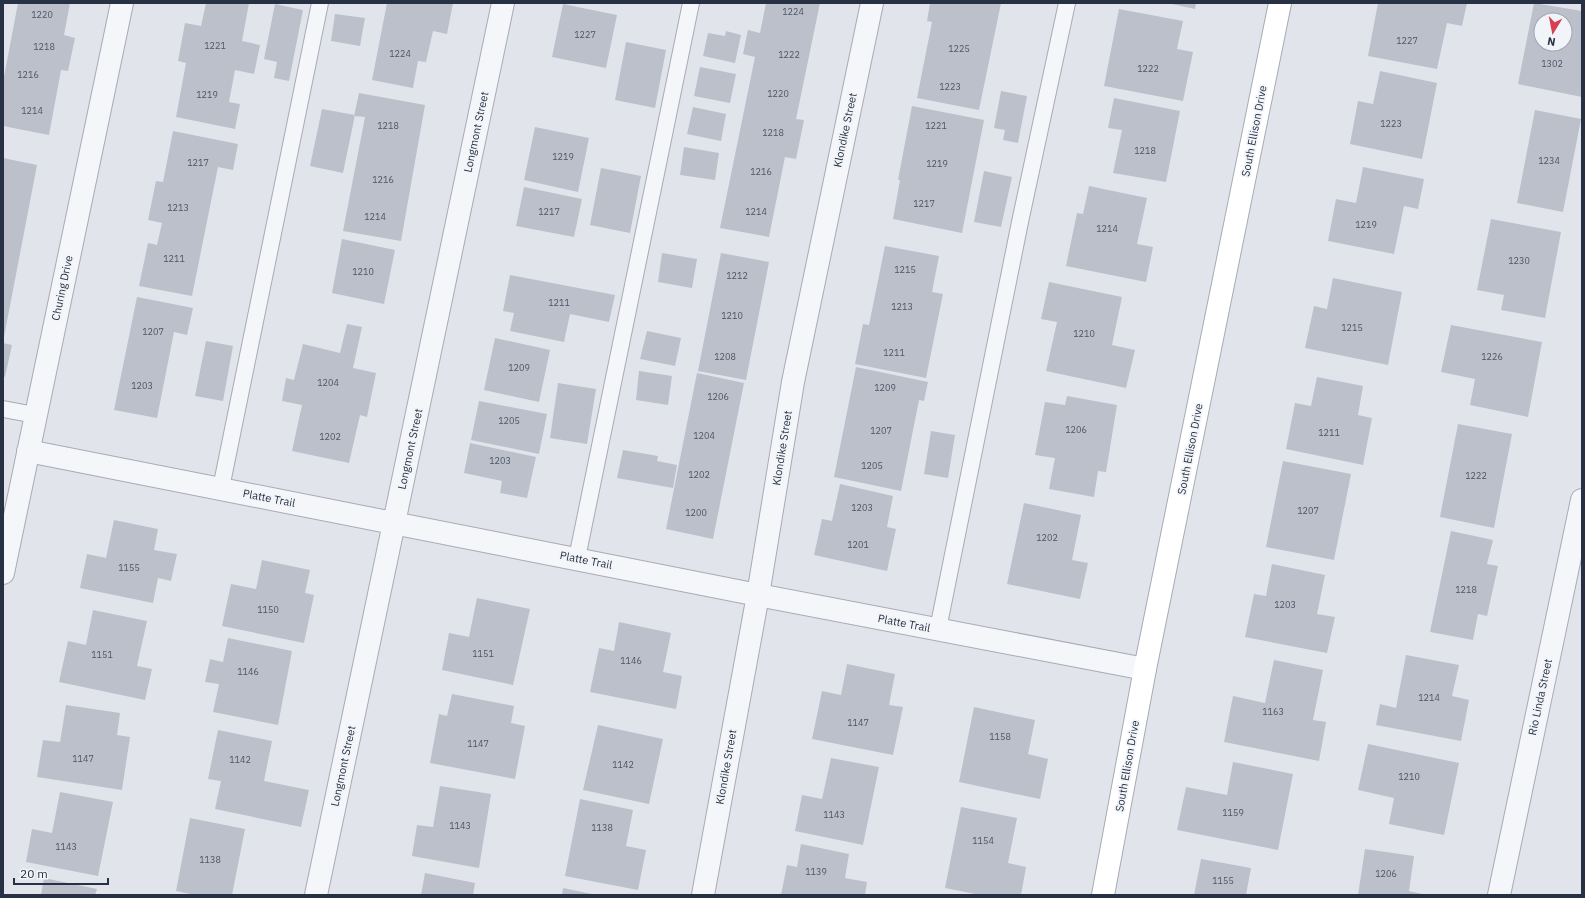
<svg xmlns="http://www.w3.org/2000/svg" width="1585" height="898" font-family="'IBM Plex Sans',sans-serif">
	<rect width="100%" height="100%" fill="#e1e5eb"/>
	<path fill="#bbc0cb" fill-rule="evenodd" d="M18,3H70L64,35L75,38L68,71L61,70L49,135L3,126V82Z
		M206,3H249L242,41L260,45L254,74L235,70L229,102L240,104L235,129L176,117L186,63L178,61L185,23L201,26Z
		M387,3H453L447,34L433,31L426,62L418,61L413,88L372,80Z
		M766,3H820L796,119L804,120L796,159L785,157L769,237L720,228L755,57L743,54L748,30L760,33Z
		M930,3H1001L979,110L917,98L932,22L927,21Z
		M1167,3H1196L1195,9Z
		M1378,3H1467L1462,26L1447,23L1437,69L1368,56Z
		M1534,3L1582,11V97L1518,84ZM1541,20H1565V44H1541Z
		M275,4L303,10L289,81L274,78L277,62L264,59Z
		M563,4L617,15L606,68L552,57Z
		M1119,9L1183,21L1177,49L1193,52L1183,101L1104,86Z
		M335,14L365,18L360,46L331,41Z
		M726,31L741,35L735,63L703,56L708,33L725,36Z
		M626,42L666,50L655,108L615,100Z
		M700,67L736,74L730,103L694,96Z
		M1380,71L1437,83L1422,159L1350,144L1358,101L1373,104Z
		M1001,91L1027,96L1018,143L1003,140L1005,130L994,128Z
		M359,93L425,105L401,241L343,231L365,117L354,116Z
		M1114,98L1180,111L1166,182L1113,173L1122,130L1108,128Z
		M912,106L984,120L962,233L893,219L900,180H898Z
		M693,107L726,114L721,141L687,134Z
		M322,109L355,115L343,173L310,166Z
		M1535,110L1581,119L1563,212L1517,203Z
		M535,127L589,138L578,192L524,180Z
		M173,131L238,144L233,170L218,167L192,296L139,286L148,243L157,245L162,223L148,220L156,181L163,182Z
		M684,147L719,153L715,180L680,175Z
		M3,158L37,165L4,337H3Z
		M1363,167L1424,179L1418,209L1404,206L1394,254L1328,241L1336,199L1356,203Z
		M601,168L641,176L630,233L590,225Z
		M984,171L1012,177L1001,227L974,222Z
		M1089,186L1147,198L1137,244L1153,247L1146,282L1066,266L1077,213L1083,214Z
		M524,187L582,199L574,237L516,226Z
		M1491,219L1561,232L1545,318L1501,310L1504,295L1477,290Z
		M342,239L395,250L384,304L332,293Z
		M885,246L939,256L932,292L943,294L926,378L855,364L863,324L869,325Z
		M662,253L697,259L692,288L658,282Z
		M721,253L769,262L746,380L698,371Z
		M510,275L615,295L609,322L570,314L564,342L510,331L514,313L503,311Z
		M1333,278L1402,292L1388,365L1305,348L1314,306L1327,309Z
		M1049,282L1122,297L1112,345L1135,350L1126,388L1046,371L1057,322L1041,319Z
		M137,297L193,308L187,335L174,332L157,418L114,410Z
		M347,324L362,327L353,368L376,373L367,417L360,415L349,463L292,451L302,405L282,401L286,378L294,380L303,344L340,353Z
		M1451,325L1542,342L1528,417L1470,405L1475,379L1441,372Z
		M647,331L681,338L675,366L640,359Z
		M495,338L550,350L539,402L484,390Z
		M206,341L233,346L223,401L195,396Z
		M3,343L12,345L5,377L3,376Z
		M856,367L928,382L924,401L919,400L901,491L834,477Z
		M639,371L672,376L668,405L636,400Z
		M697,373L744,383L713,539L666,529Z
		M1317,377L1363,386L1358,415L1372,418L1363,465L1286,449L1295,403L1311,406Z
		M558,383L596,389L587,444L550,438Z
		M1067,396L1117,405L1106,472L1098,471L1094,497L1049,489L1055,458L1035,455L1045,402L1065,405Z
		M479,401L547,414L539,454L471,440Z
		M1458,424L1512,434L1494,528L1440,517Z
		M931,431L955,435L948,478L924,474Z
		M470,443L536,457L527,498L500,493L502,481L464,473Z
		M623,450L658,456L657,461L677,465L673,488L617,478Z
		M1283,461L1351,474L1334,560L1266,547Z
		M840,484L893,496L887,527L896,529L887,571L814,555L822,519L832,521Z
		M1024,503L1081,515L1072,560L1088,563L1080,599L1007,584Z
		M114,520L158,529L154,550L177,554L171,581L158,578L153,603L80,588L87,554L106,558Z
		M1451,531L1493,540L1487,564L1498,566L1487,616L1478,614L1473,640L1430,632Z
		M262,560L310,570L305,593L314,595L304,643L222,626L231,584L256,589Z
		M1272,564L1325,575L1317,614L1335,617L1327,653L1245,637L1254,594L1266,596Z
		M477,598L530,609L513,685L442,670L449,633L469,637Z
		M93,610L147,621L137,666L152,669L145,700L59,682L68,641L86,645Z
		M619,622L671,633L663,672L682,676L676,709L590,692L599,648L614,651Z
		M228,638L292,651L278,725L213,712L219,684L205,682L210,659L223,662Z
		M1406,655L1459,665L1452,696L1469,700L1461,741L1376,725L1380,704L1396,708Z
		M1274,660L1323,670L1313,720L1326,722L1319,761L1224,742L1233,696L1265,703Z
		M847,664L895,674L889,705L903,707L893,755L812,739L822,691L841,695Z
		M452,694L514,706L511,723L525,726L515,779L430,763L439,714L447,716Z
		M66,705L120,713L117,735L130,737L122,790L37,777L43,740L60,742Z
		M974,707L1035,720L1028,754L1048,759L1040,799L959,782Z
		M598,725L663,739L649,804L583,790Z
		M218,730L272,741L264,781L309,790L301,827L215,809L221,781L208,779Z
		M1368,744L1459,763L1444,835L1389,824L1394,798L1358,790Z
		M831,758L879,767L863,845L795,831L802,795L822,799Z
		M1233,762L1293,774L1278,850L1177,830L1186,787L1227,795Z
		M440,786L491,794L479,868L412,856L417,825L433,827Z
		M60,792L113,802L98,876L26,862L32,829L52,833Z
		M580,799L633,810L626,846L646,850L638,890L565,876Z
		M961,807L1017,818L1008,863L1026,867L1021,895H980L945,888Z
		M190,818L245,829L232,895H195L176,891Z
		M801,844L849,854L845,878L867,882L865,895H781L787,865L797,867Z
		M1365,849L1414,856L1409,891L1426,895H1358Z
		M1201,859L1251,868L1246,895H1194Z
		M425,873L475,883L473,895H421Z
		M44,878L97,889L95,895H41Z
		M563,888L592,894V895H562Z"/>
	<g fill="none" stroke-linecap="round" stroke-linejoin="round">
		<g stroke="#a6abb5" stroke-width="18">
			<path id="lane" d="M3,409L35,415
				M221,488L320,3
				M577,558L691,3
				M938,629L1020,222L1067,3"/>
		</g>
		<g stroke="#a6abb5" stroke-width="24">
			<path id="street" d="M28,451L758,595L1145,669
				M3,573L122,3
				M316,895L503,3
				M703,895L758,595L793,382L872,3
				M1499,895L1582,500"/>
		</g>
		<g stroke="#a6abb5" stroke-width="24">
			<path id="secondary" d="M1103,895L1145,669L1280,3"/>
		</g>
		<use href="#lane" stroke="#f4f6f9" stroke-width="16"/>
		<use href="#street" stroke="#f4f6f9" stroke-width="22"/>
		<use href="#secondary" stroke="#fff" stroke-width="22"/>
	</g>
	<g text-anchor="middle" stroke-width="3.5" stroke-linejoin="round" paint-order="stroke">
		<g font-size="9" fill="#4d5565">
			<text x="793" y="15">1224</text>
			<text x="42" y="18">1220</text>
			<text x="585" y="38">1227</text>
			<text x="1407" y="44">1227</text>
			<text x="215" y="49">1221</text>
			<text x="44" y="50">1218</text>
			<text x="959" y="52">1225</text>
			<text x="400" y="57">1224</text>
			<text x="789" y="58">1222</text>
			<text x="1552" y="67">1302</text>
			<text x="1148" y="72">1222</text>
			<text x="28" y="78">1216</text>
			<text x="950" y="90">1223</text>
			<text x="778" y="97">1220</text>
			<text x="207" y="98">1219</text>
			<text x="32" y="114">1214</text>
			<text x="1391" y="127">1223</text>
			<text x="388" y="129">1218</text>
			<text x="936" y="129">1221</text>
			<text x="773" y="136">1218</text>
			<text x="1145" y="154">1218</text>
			<text x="563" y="160">1219</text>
			<text x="1549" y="164">1234</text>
			<text x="198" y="166">1217</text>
			<text x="937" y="167">1219</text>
			<text x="761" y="175">1216</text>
			<text x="383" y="183">1216</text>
			<text x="924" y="207">1217</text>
			<text x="178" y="211">1213</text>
			<text x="549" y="215">1217</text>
			<text x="756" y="215">1214</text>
			<text x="375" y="220">1214</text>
			<text x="1366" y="228">1219</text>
			<text x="1107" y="232">1214</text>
			<text x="174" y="262">1211</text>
			<text x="1519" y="264">1230</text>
			<text x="905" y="273">1215</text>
			<text x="363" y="275">1210</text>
			<text x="737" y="279">1212</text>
			<text x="559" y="306">1211</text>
			<text x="902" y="310">1213</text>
			<text x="732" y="319">1210</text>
			<text x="1352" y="331">1215</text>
			<text x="153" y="335">1207</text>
			<text x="1084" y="337">1210</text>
			<text x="894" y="356">1211</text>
			<text x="725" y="360">1208</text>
			<text x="1492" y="360">1226</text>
			<text x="519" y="371">1209</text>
			<text x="328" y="386">1204</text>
			<text x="142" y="389">1203</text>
			<text x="885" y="391">1209</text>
			<text x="718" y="400">1206</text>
			<text x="509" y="424">1205</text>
			<text x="1076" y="433">1206</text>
			<text x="881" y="434">1207</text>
			<text x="1329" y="436">1211</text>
			<text x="704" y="439">1204</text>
			<text x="330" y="440">1202</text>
			<text x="500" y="464">1203</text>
			<text x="872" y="469">1205</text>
			<text x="699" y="478">1202</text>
			<text x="1476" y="479">1222</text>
			<text x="862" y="511">1203</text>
			<text x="1308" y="514">1207</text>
			<text x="696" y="516">1200</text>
			<text x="1047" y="541">1202</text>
			<text x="858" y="548">1201</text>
			<text x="129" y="571">1155</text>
			<text x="1466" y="593">1218</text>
			<text x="1285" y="608">1203</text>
			<text x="268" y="613">1150</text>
			<text x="483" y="657">1151</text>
			<text x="102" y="658">1151</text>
			<text x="631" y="664">1146</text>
			<text x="248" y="675">1146</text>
			<text x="1429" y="701">1214</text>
			<text x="1273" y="715">1163</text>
			<text x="858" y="726">1147</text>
			<text x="1000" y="740">1158</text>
			<text x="478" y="747">1147</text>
			<text x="83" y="762">1147</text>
			<text x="240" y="763">1142</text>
			<text x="623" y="768">1142</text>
			<text x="1409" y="780">1210</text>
			<text x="1233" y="816">1159</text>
			<text x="834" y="818">1143</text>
			<text x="460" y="829">1143</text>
			<text x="602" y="831">1138</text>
			<text x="983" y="844">1154</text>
			<text x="66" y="850">1143</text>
			<text x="210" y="863">1138</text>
			<text x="816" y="875">1139</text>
			<text x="1386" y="877">1206</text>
			<text x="1223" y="884">1155</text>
		</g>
		<g font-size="11" fill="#283143" stroke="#f1f4f8">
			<text transform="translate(845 130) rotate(-78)" y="4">Klondike Street</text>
			<text transform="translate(1254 131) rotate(-79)" y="4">South Ellison Drive</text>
			<text transform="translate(476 132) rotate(-78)" y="4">Longmont Street</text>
			<text transform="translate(62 288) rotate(-78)" y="4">Churing Drive</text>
			<text transform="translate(782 448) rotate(-81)" y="4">Klondike Street</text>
			<text transform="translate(410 449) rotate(-78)" y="4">Longmont Street</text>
			<text transform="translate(1190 449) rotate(-79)" y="4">South Ellison Drive</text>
			<text transform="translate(269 498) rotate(11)" y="4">Platte Trail</text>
			<text transform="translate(586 560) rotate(11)" y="4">Platte Trail</text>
			<text transform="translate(904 623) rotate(11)" y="4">Platte Trail</text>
			<text transform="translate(1540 697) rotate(-78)" y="4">Rio Linda Street</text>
			<text transform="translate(343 766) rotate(-78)" y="4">Longmont Street</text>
			<text transform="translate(1127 766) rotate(-80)" y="4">South Ellison Drive</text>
			<text transform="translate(726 767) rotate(-80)" y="4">Klondike Street</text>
		</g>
	</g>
	<rect width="1585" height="898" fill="none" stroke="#283143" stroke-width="8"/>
	<g transform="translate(1553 32) rotate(190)"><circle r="19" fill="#f1f4f8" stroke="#a1a6b0"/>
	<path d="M0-3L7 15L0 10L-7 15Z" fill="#d54053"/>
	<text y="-6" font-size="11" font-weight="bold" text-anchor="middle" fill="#283143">N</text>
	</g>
	<path d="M14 878v6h94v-6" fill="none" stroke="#283143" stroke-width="2"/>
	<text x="20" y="878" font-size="12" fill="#283143" stroke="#f1f4f8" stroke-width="3" paint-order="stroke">20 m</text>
</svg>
